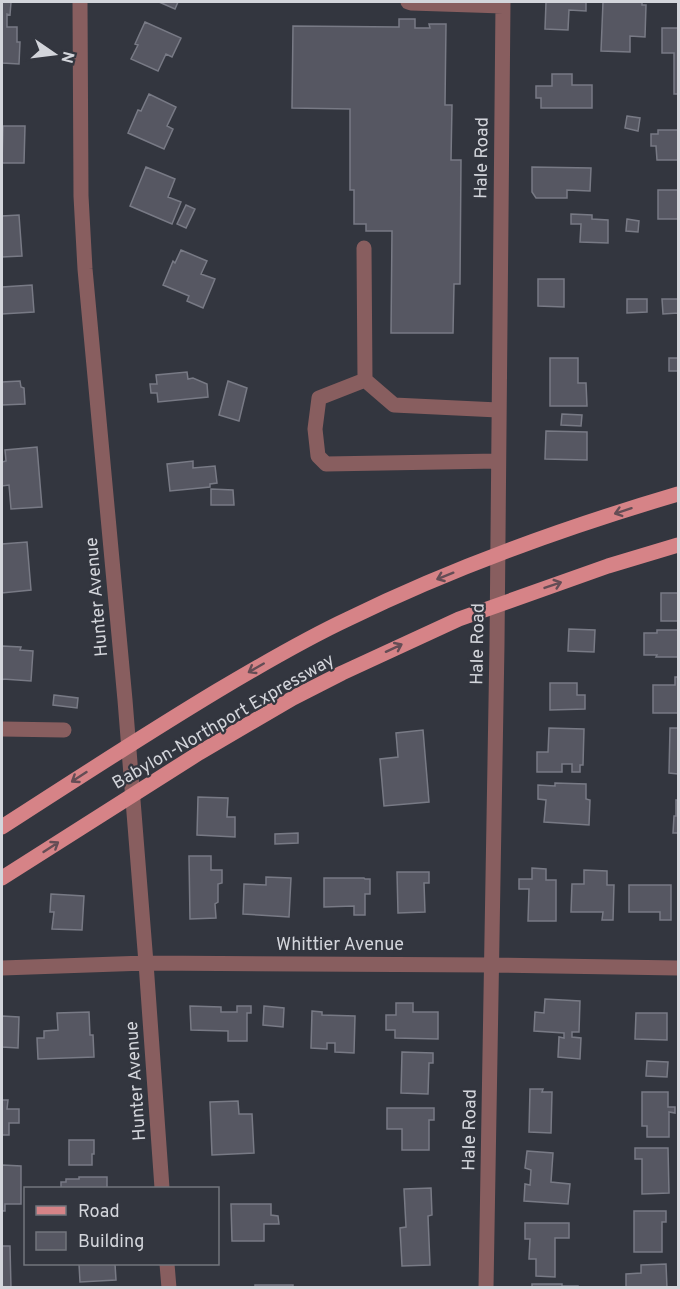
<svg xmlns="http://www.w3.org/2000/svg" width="680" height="1289" font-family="Overpass,sans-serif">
	<rect width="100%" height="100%" fill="#33363f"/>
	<path fill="#565762" stroke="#787a85" stroke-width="1.5" d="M2,2H11L10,15L7,14V27H17V42H20L19,64L2,63Z
		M159,2H178L175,9Z
		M543,2H586V11L569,10L568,30L545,29L546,2Z
		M603,2H642V5H646L645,37L630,36V52L601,51Z
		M399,19H415V28H430L429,24H446L445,105H452L451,160H461L460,284H454L453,333H391L392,231H366V224H354V190H350V109L292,108L293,26L399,27Z
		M145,22L181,38L172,57L166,54L158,71L131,59L138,45L135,44Z
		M662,28H678V94H674V53H662Z
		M552,74H572V85H592V108H541V98H536V86H552Z
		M149,94L176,107L167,126L173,129L164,149L128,133L138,110L141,111Z
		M627,116L640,118L638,131L625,128Z
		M3,126H25L24,163H2Z
		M658,130H678V160H657L656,146H651V134H658Z
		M146,167L175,179L168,197L181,202L172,224L130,206Z
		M532,167L591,168L590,191L567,190V198H536L532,192Z
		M658,190H678V219H658Z
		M186,205L195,209L186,228L177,224Z
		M571,214L592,215V219L608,220V243L580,242L581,224H571Z
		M19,215L22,256L2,257V216Z
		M627,219L639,221L638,232L626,231Z
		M181,250L207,261L201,274L215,279L203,308L187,301L189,296L163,285L173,261L175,263Z
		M538,279H564V307L538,306Z
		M32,285L34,312L2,314V287Z
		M627,299H647V312L627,313Z
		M662,299H678V343V313L663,314Z
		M550,358H578V383H586L587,406H550Z
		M669,358H678V402V371H669Z
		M187,372L188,379L193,378L207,384L208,397L158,402L157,393H151L150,384H157L156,375Z
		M20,381L21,387L24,388L25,404L2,405V382Z
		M228,381L247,388L239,421L219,415Z
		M562,414L582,415L581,426L561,425Z
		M546,431L587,432V460L545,459Z
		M37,447L42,507L11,509L9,485L2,486V462L6,461L5,450Z
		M193,461V468L215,466L217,483L210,484V487L170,491L167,464Z
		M211,489L233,490L234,505H211Z
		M27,542L31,590L2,593V544Z
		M661,593H678V621H661Z
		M569,629L595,630L594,652L568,651Z
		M657,630H678V657H656L657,655H644V633H657Z
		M2,646L21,647L20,650L33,651L31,681L3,679L2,681Z
		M675,677H678V713H653V685H675Z
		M550,683H577V695H585V709L550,710Z
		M54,695L78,698L77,708L53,705Z
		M549,728L584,729L583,765H580V772H572V764H562V772H537V752H548Z
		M670,728H678V774L669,773Z
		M423,730L429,802L384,806L380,759L398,757L396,733Z
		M555,783L586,784V799L590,800L589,825L544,822L546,800L538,799V785L555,786Z
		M198,797L228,798L227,817H235V837L197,835Z
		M676,800H678V833H673L674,816H676Z
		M298,833V843L275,844V834Z
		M189,856H211V870H222V883L218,884V902L215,904L216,918L190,919Z
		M532,868L546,869V880H556V921H528L529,889H519V879H532Z
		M584,870L607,871V885H614L613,920H602L603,912H571L572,884H584Z
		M397,872H429V883H424L425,912L398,913Z
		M266,877L291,878L289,917L243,914L244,884L266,885Z
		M324,878H364L365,879H370V894H365V915H354V906L324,907Z
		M629,885H671V920H660V912H629Z
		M51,894L84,896L82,930L52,929L54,912H50Z
		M545,999L580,1001L579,1032H572V1037L581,1038L580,1059L558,1057L559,1037L564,1038V1033L534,1031L535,1012L544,1013Z
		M396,1003H413V1012H438V1039L395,1038V1030H386V1015H396Z
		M190,1006L221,1007V1012H237V1006H251V1013H247V1041H228V1031L191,1030Z
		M264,1006L284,1008L283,1027L263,1025Z
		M312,1011L322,1012V1015L355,1016L354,1053L335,1052V1043H327V1049L311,1048Z
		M89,1012L90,1035H93L94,1057L38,1059L37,1038H44V1031L58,1030L57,1013Z
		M636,1013H667V1040L635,1039Z
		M2,1016L19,1017L18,1048L2,1047Z
		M402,1052L433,1053V1063H429L428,1094L401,1093Z
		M647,1061L668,1062L667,1077L646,1076Z
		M530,1089H543L542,1092H552L551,1133L529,1132Z
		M642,1092H668V1107H675V1113L669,1112V1137H647V1126H642Z
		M2,1100H8L7,1109H19V1123H9V1135H2Z
		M238,1101L239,1114H252L254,1153L212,1155L210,1102Z
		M387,1108H434V1120H429V1150H402V1129H387Z
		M69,1140H94V1154H92V1165H69Z
		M635,1148H668L669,1193L642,1194V1159H635Z
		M527,1151L553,1153L551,1182L570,1184L568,1204L524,1201L525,1184L530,1185L531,1170L525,1168Z
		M2,1165L21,1166V1204H5V1211H2Z
		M79,1177H107V1188H61V1182H66V1179H79Z
		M431,1188L432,1215L428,1216L430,1265L402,1266L400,1228L406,1227L404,1189Z
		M231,1204H271V1215L278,1216L279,1224H264V1241H232Z
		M634,1211H666V1222H662V1252H634Z
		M525,1223H569V1238H555V1277L536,1276V1259H529L530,1239H525Z
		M2,1246H10L11,1288H2Z
		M79,1264H115L116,1280L80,1282Z
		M666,1264L667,1288H626V1274L641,1273V1265Z
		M532,1284H562V1286H578V1288H532Z
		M255,1285H293V1288H255Z"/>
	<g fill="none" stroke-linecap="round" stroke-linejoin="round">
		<path stroke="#885e5f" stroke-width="15" d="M80,2L81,196L85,269L125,700L146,963L162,1188
			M408,2L411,3L503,6
			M364,248L365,380L394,405L498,410
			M365,380L319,398L315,429L318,456L326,464L498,461
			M2,729L64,730
			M2,968L146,963L491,965L678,968
			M167,1264L169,1288
			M486,1288L497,644L503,2"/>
		<path stroke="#d68387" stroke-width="15" d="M2,827C73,781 144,735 217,691C259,666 303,640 348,619C454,567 566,527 678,494
			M2,878L199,753L293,698L342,673L459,619L608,566L678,545"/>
	</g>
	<defs><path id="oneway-shaft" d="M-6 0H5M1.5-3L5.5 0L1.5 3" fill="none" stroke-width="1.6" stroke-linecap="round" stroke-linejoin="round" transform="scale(1.5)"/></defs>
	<g stroke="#644d55">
		<use href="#oneway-shaft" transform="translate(623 511) rotate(162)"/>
		<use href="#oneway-shaft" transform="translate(445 576) rotate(158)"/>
		<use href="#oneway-shaft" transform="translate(553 585) rotate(-19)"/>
		<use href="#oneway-shaft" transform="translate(394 648) rotate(-25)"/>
		<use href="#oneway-shaft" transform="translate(256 668) rotate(150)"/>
		<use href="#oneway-shaft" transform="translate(79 777) rotate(147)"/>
		<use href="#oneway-shaft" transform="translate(51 847) rotate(-33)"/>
	</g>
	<g text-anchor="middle" stroke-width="4.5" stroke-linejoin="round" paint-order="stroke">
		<g font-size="18" fill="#d3d5db" stroke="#33363f">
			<text transform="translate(481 158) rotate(-89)" y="6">Hale Road</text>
			<text transform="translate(96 597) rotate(-95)" y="6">Hunter Avenue</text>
			<text transform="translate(477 644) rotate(-89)" y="6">Hale Road</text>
			<text transform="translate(223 721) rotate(-30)" y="6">Babylon-Northport Expressway</text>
			<text x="340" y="950">Whittier Avenue</text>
			<text transform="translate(135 1081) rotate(-94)" y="6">Hunter Avenue</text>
			<text transform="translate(469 1130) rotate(-89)" y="6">Hale Road</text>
		</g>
	</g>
	<rect width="680" height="1289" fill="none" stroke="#d3d5db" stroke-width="6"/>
	<rect x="24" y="1187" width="195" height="78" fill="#33363f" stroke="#73767d" stroke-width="1.5"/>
	<rect x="36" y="1206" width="30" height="9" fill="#d68387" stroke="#73767d" stroke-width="1.5"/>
	<text x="78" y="1217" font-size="18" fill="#d3d5db">Road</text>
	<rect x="36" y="1232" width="30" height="18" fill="#565762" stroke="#73767d" stroke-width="1.5"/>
	<text x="78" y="1247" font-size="18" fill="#d3d5db">Building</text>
	<g transform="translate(54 54) rotate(104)" stroke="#33363f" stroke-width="4.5" paint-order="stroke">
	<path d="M0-4.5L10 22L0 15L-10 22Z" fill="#d3d5db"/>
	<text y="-9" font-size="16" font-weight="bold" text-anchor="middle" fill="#d3d5db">N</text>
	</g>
</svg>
